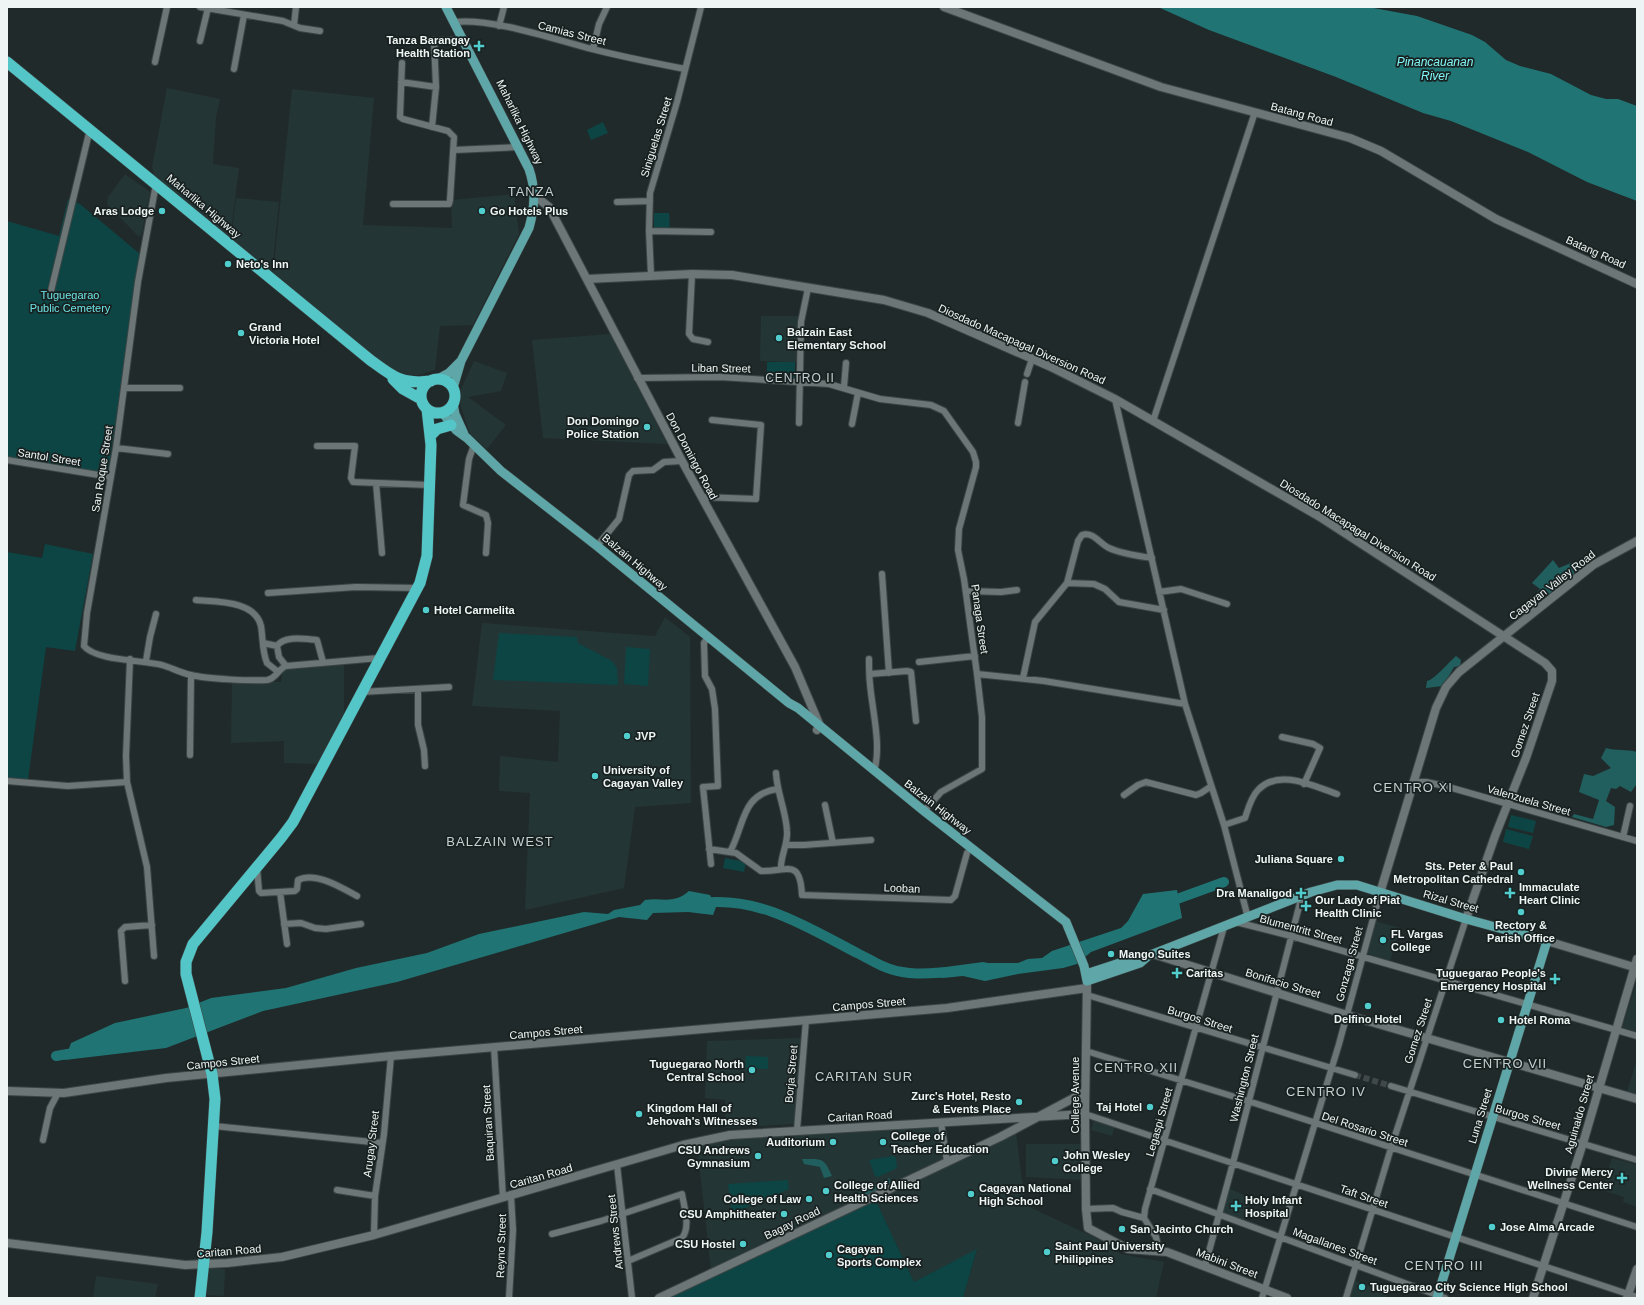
<svg xmlns="http://www.w3.org/2000/svg" width="1644" height="1305" font-family="Arial,sans-serif">
	<rect width="100%" height="100%" fill="#212a2a"/>
	<path fill="#243535" d="M167,88L220,99L216,117L213,164L239,168L230,238L154,175L152,167Z
		M292,89L374,98L363,225L452,228L451,200L514,194L519,234L473,325L440,326L435,370L418,375H406L397,372L384,364L273,274Z
		M125,174L150,192L142,233L139,237L107,204L108,197Z
		M236,198L279,202L272,273L231,239Z
		M761,316H798V362L760,361Z
		M610,334L667,444L543,438L532,340Z
		M474,361L507,373L501,391L468,397L506,425L487,449L470,434L461,407L460,391Z
		M665,617L690,637L691,803L635,807L624,888L525,910L530,793L499,791L500,756L558,762L560,711L472,706L482,623L655,636Z
		M344,664V714L319,764L284,763V741L231,743L232,681L281,682L283,670Z
		M1375,921L1400,928L1390,961L1370,955L1366,952Z
		M1637,981V1033L1622,1028Z
		M801,1038L795,1124L726,1128L725,1100L705,1098L707,1041Z
		M1637,1059V1095L1627,1092Z
		M1094,1120L1115,1126L1112,1136L1091,1130Z
		M939,1126L945,1160L711,1270L697,1144L731,1138Z
		M1016,1133L1025,1205L1094,1237L1121,1254L1164,1262L1156,1298H963L977,1250L914,1282L876,1201Z
		M1026,1144H1084V1180L1026,1177Z
		M1612,1158L1637,1165V1207L1623,1202L1624,1197L1602,1190Z
		M1228,1188L1251,1198L1244,1221L1222,1214Z
		M205,1268L225,1269L224,1296L204,1295Z
		M96,1276L158,1284L155,1298H93Z
		M1355,1281L1388,1292L1386,1298H1349Z"/>
	<path fill="#0d4545" d="M603,122L608,133L591,140L587,130Z
		M68,199L80,204L140,254L108,473L7,458V221L59,236Z
		M654,213H669L670,231H654Z
		M767,362H795V378H767Z
		M45,544L93,554L75,651L46,647L28,780L7,778V552L42,558Z
		M499,633L577,637L578,643L612,661L617,668L618,685L493,680Z
		M626,647L650,649L648,686L624,684Z
		M1511,815L1536,821L1533,833L1508,827Z
		M1506,829L1533,836L1529,849L1503,842Z
		M725,858L746,862L744,872L723,868Z
		M746,1056L768,1057V1069L745,1068Z
		M893,1156L896,1158L897,1168L878,1177L875,1176L869,1160Z
		M788,1180L789,1189L738,1211H734L731,1207L728,1184Z
		M876,1201L914,1282L977,1249L963,1298H667L738,1263Z"/>
	<path fill="#215e5e" d="M1553,560L1559,568L1573,562L1574,575L1540,603L1535,595L1540,589L1532,583Z
		M1456,656L1461,660L1460,666L1454,667L1443,686L1426,688L1427,681C1434,680 1449,662 1456,656Z
		M1606,748C1617,751 1626,749 1637,752L1636,785L1631,792L1620,786L1616,789L1611,788L1606,801L1615,807L1614,825L1606,827L1572,817L1574,814L1593,819L1599,800L1579,792L1584,774L1593,776L1611,768L1601,758Z
		M802,1159C822,1159 824,1157 832,1176L824,1178L820,1167L804,1164Z
		M889,1178L891,1183L861,1198L858,1193Z"/>
	<path fill="#217474" d="M1158,7H1368L1417,16L1472,35L1485,42L1506,60L1520,66L1551,74L1591,95L1606,99H1618L1637,106V201L1587,182L1528,152L1451,121L1423,113L1336,77L1209,30Z
		M1177,890L1182,918L1091,952L1077,964L1063,968L1018,974L985,981L963,976L941,978L938,968L983,962L988,963H1018L1028,959L1042,958L1052,951L1121,928L1128,921L1143,894Z
		M689,891L710,895L716,907L713,915L688,912L653,913L647,920L619,917L397,982L263,1011L166,1048L65,1060L71,1043L115,1023L186,1008L211,998L286,988L356,968L427,953L479,934L584,912L608,914L614,910L640,905L645,900C662,897 673,905 689,891Z"/>
	<g fill="none" stroke-linecap="round" stroke-linejoin="round">
		<path stroke="#217474" stroke-width="10" d="M701,903C760,896 807,927 857,953C868,958 879,966 890,969C911,976 932,973 953,972
			M1166,903L1224,882
			M56,1056L79,1052"/>
		<path stroke="#404848" stroke-width="6" stroke-dasharray="6 3" stroke-linecap="butt" d="M1355,1075L1391,1086"/>
		<g stroke="#3c4545" stroke-width="8">
			<path id="street" d="M200,7L283,21L300,28L320,31
				M454,22C493,18 553,39 592,49C623,57 654,63 685,69
				M294,25L296,7
				M499,26L504,7
				M200,41L208,8
				M593,49L599,24L607,7
				M155,62L167,7
				M234,69L244,15
				M401,82L436,87
				M432,127L436,87L434,40H463
				M454,150L519,147
				M156,184L138,282L116,448L87,613L84,646C96,661 143,660 162,665C172,668 181,673 191,675C207,679 251,681 267,680C276,679 278,669 286,666L379,658
				M617,202L650,201
				M393,204H449L450,200L454,137L448,131L403,119L400,117L402,63
				M649,231L711,232
				M692,274L689,334L693,339L708,342
				M651,275L649,231L650,193L677,102L701,7
				M50,295L90,129
				M1027,374L1032,359
				M637,378L720,377L829,384L880,399L931,405L944,411L973,452L976,462V467L959,529L958,550L964,579L977,674L982,717V769L941,792L924,811
				M844,387L846,363
				M124,388H180
				M1115,399L1185,704L1224,825L1248,918
				M1153,421L1255,112
				M799,423L801,322L808,288
				M1018,423L1025,382
				M852,424L858,393
				M474,445L469,459L463,505L486,515L488,523L486,553
				M317,446H355L351,478L353,482L429,485
				M116,448L168,454
				M7,460L111,477
				M376,483L382,553
				M702,497L756,499L761,425L712,420
				M597,546L619,519L629,475L633,471L653,470L664,462L682,461
				M882,574L889,673
				M1067,583L1094,584L1105,589L1119,602L1164,610
				M966,591L1001,592L1017,590
				M1159,592L1181,589L1227,604
				M268,593L356,587L417,588
				M196,600C216,602 255,600 261,626C263,638 262,651 267,663L277,671
				M708,637L704,643L705,676L712,689L715,709L718,786L703,787L711,864
				M263,643L277,646
				M130,659L126,756L127,782L147,867L154,956
				M869,659C869,667 869,676 870,684C872,709 882,747 874,771
				M146,661L150,637L156,614
				M919,662L975,656
				M286,666L279,657L277,646C284,635 305,639 317,640L323,662
				M870,674L907,671L911,672L916,721
				M977,674L1044,681L1185,704
				M1023,678L1035,622L1067,583L1078,541L1082,535C1093,531 1100,544 1109,548C1122,554 1138,556 1152,558
				M418,689V725L424,750L425,766
				M361,692L449,687
				M1282,737L1313,744L1320,748L1304,784
				M190,755L191,676
				M776,773C777,793 786,811 787,831C788,844 781,855 781,867
				M7,781L68,786L127,782
				M1414,782H1426L1445,786L1637,841
				M1124,795L1138,785L1146,782L1196,795L1201,793L1210,787
				M825,805L833,843
				M1224,825L1245,818C1248,809 1251,797 1258,790C1279,768 1313,786 1337,794
				M1623,837L1630,806
				M786,845H804L871,840
				M709,849L736,853L761,871C787,872 800,857 802,895L951,900L955,896L967,853
				M730,852C745,824 741,795 777,789
				M257,868L259,891L261,893L295,891L297,889L298,880C315,871 342,888 357,896
				M280,892L287,944
				M1236,922L1291,936L1637,1036
				M284,924L301,923L315,928L326,929L361,924
				M125,981L121,931L125,927L152,925
				M1087,995L1355,1075
				M494,1047L503,1198
				M1086,1051L1248,1101L1637,1227
				M1391,1086L1637,1160
				M1085,1114C1269,1175 1453,1237 1637,1297
				M941,1123L947,1161
				M214,1126L382,1143
				M797,1130L806,1020
				M43,1140L50,1108L58,1093
				M617,1165L632,1298
				M1150,1189L1445,1298
				M337,1190L375,1196
				M1086,1209L1113,1208L1122,1212L1144,1218
				M552,1234L601,1221L682,1194C684,1207 691,1227 682,1238L628,1261
				M374,1235L375,1196L384,1134L391,1056
				M1159,1251L1156,1237L1144,1218L1145,1209L1224,927
				M1205,1266L1233,1163L1302,895
				M509,1298L513,1230L511,1196
				M1262,1298L1339,1044L1380,893
				M1346,1298L1391,1148L1466,919"/>
		</g>
		<g stroke="#3c4545" stroke-width="10">
			<path id="secondary" d="M944,7L1161,87L1350,138L1381,151L1496,219L1637,284
				M535,196L549,207L682,461L795,667L820,726L817,730
				M587,279L692,274L732,275L884,300L928,313L1051,367L1115,399L1320,517L1545,663L1552,671V681L1526,758L1495,836L1466,919
				M1380,893L1436,708L1446,687L1459,672L1593,565L1637,541
				M1547,941L1637,968
				M1153,954L1347,1015L1637,1099
				M1087,984L1085,1114L1086,1209L1088,1228L1128,1249L1167,1252L1287,1298
				M7,1091L64,1093L166,1078L391,1056L947,1008L1087,988
				M7,1243L185,1265L227,1263L282,1257L374,1235L683,1145L730,1135L1085,1114
				M659,1298L1000,1137L1085,1092
				M1533,1298L1583,1143L1637,959
				M1627,1298L1637,1269"/>
		</g>
		<g stroke="#3c4545" stroke-width="10">
			<path id="primary" d="M446,7L529,169C536,189 535,207 529,228L461,361L453,388
				M438,379L449,373L460,362
				M453,403L455,414L464,434
				M442,412L456,430L467,438L501,471L597,546L789,703L798,708L924,811L1066,922L1084,966L1087,981L1140,963L1148,956
				M1086,974L1138,957L1148,956L1311,892L1337,885H1357L1466,919L1547,941L1437,1298"/>
		</g>
		<g stroke="#3c4545" stroke-width="12">
			<path id="highway" d="M7,62L369,359C392,376 401,385 431,381
				M393,379L403,389L421,399
				M421 396a17 17 0 1 1 34 0a17 17 0 1 1-34 0Z
				M430,436L437,429L451,425
				M200,1298L207,1232L215,1099L212,1074L186,974V962L193,944L281,838L293,822L420,583L427,556L431,445L427,409"/>
		</g>
		<use href="#street" stroke="#6c7676" stroke-width="6"/>
		<use href="#secondary" stroke="#6c7676" stroke-width="8"/>
		<use href="#primary" stroke="#5ea6a7" stroke-width="9"/>
		<use href="#highway" stroke="#54c6c7" stroke-width="11"/>
	</g>
	<g fill="#52cdcd" stroke="#182020" stroke-width="1.5">
		<path d="M477 40h4v4h4v4h-4v4h-4v-4h-4v-4h4z"/>
		<circle cx="162" cy="211" r="4"/>
		<circle cx="482" cy="211" r="4"/>
		<circle cx="228" cy="264" r="4"/>
		<circle cx="241" cy="333" r="4"/>
		<circle cx="779" cy="338" r="4"/>
		<circle cx="647" cy="427" r="4"/>
		<circle cx="426" cy="610" r="4"/>
		<circle cx="627" cy="736" r="4"/>
		<circle cx="595" cy="776" r="4"/>
		<circle cx="1341" cy="859" r="4"/>
		<circle cx="1521" cy="872" r="4"/>
		<path d="M1299 887h4v4h4v4h-4v4h-4v-4h-4v-4h4z"/>
		<path d="M1508 887h4v4h4v4h-4v4h-4v-4h-4v-4h4z"/>
		<path d="M1304 900h4v4h4v4h-4v4h-4v-4h-4v-4h4z"/>
		<circle cx="1521" cy="912" r="4"/>
		<circle cx="1383" cy="940" r="4"/>
		<circle cx="1111" cy="954" r="4"/>
		<path d="M1175 967h4v4h4v4h-4v4h-4v-4h-4v-4h4z"/>
		<path d="M1553 973h4v4h4v4h-4v4h-4v-4h-4v-4h4z"/>
		<circle cx="1368" cy="1006" r="4"/>
		<circle cx="1501" cy="1020" r="4"/>
		<circle cx="752" cy="1070" r="4"/>
		<circle cx="1019" cy="1102" r="4"/>
		<circle cx="1150" cy="1107" r="4"/>
		<circle cx="639" cy="1114" r="4"/>
		<circle cx="833" cy="1142" r="4"/>
		<circle cx="883" cy="1142" r="4"/>
		<circle cx="758" cy="1156" r="4"/>
		<circle cx="1055" cy="1161" r="4"/>
		<path d="M1620 1172h4v4h4v4h-4v4h-4v-4h-4v-4h4z"/>
		<circle cx="826" cy="1191" r="4"/>
		<circle cx="971" cy="1194" r="4"/>
		<circle cx="809" cy="1199" r="4"/>
		<path d="M1234 1200h4v4h4v4h-4v4h-4v-4h-4v-4h4z"/>
		<circle cx="784" cy="1214" r="4"/>
		<circle cx="1492" cy="1227" r="4"/>
		<circle cx="1122" cy="1229" r="4"/>
		<circle cx="743" cy="1244" r="4"/>
		<circle cx="1047" cy="1252" r="4"/>
		<circle cx="829" cy="1255" r="4"/>
		<circle cx="1362" cy="1287" r="4"/>
	</g>
	<g text-anchor="middle" stroke-width="3.5" stroke-linejoin="round" paint-order="stroke">
		<g font-size="11" fill="#eff5f5" stroke="#182020">
			<text transform="translate(572 33) rotate(14)" y="4">Camias Street</text>
			<text transform="translate(1302 114) rotate(15)" y="4">Batang Road</text>
			<text transform="translate(520 122) rotate(64)" y="4">Maharlika Highway</text>
			<text transform="translate(656 137) rotate(-73)" y="4">Siniguelas Street</text>
			<text transform="translate(204 206) rotate(40)" y="4">Maharlika Highway</text>
			<text transform="translate(1596 252) rotate(24)" y="4">Batang Road</text>
			<text transform="translate(1022 344) rotate(24)" y="4">Diosdado Macapagal Diversion Road</text>
			<text transform="translate(721 368) rotate(1)" y="4">Liban Street</text>
			<text transform="translate(692 456) rotate(62)" y="4">Don Domingo Road</text>
			<text transform="translate(49 457) rotate(9)" y="4">Santol Street</text>
			<text transform="translate(102 469) rotate(-81)" y="4">San Roque Street</text>
			<text transform="translate(1358 530) rotate(32)" y="4">Diosdado Macapagal Diversion Road</text>
			<text transform="translate(635 562) rotate(40)" y="4">Balzain Highway</text>
			<text transform="translate(1552 585) rotate(-38)" y="4">Cagayan Valley Road</text>
			<text transform="translate(980 619) rotate(82)" y="4">Panaga Street</text>
			<text transform="translate(1525 725) rotate(-71)" y="4">Gomez Street</text>
			<text transform="translate(1529 800) rotate(16)" y="4">Valenzuela Street</text>
			<text transform="translate(938 807) rotate(38)" y="4">Balzain Highway</text>
			<text transform="translate(902 888) rotate(2)" y="4">Looban</text>
			<text transform="translate(1451 901) rotate(16)" y="4">Rizal Street</text>
			<text transform="translate(1301 929) rotate(15)" y="4">Blumentritt Street</text>
			<text transform="translate(1349 964) rotate(-75)" y="4">Gonzaga Street</text>
			<text transform="translate(1283 983) rotate(17)" y="4">Bonifacio Street</text>
			<text transform="translate(869 1004) rotate(-5)" y="4">Campos Street</text>
			<text transform="translate(1200 1019) rotate(17)" y="4">Burgos Street</text>
			<text transform="translate(1418 1031) rotate(-72)" y="4">Gomez Street</text>
			<text transform="translate(546 1032) rotate(-5)" y="4">Campos Street</text>
			<text transform="translate(223 1062) rotate(-6)" y="4">Campos Street</text>
			<text transform="translate(791 1074) rotate(-85)" y="4">Borja Street</text>
			<text transform="translate(1244 1078) rotate(-76)" y="4">Washington Street</text>
			<text transform="translate(1075 1095) rotate(-90)" y="4">College Avenue</text>
			<text transform="translate(1579 1114) rotate(-74)" y="4">Aguinaldo Street</text>
			<text transform="translate(860 1116) rotate(-3)" y="4">Caritan Road</text>
			<text transform="translate(1480 1116) rotate(-73)" y="4">Luna Street</text>
			<text transform="translate(1528 1117) rotate(16)" y="4">Burgos Street</text>
			<text transform="translate(1159 1122) rotate(-74)" y="4">Legaspi Street</text>
			<text transform="translate(488 1123) rotate(-93)" y="4">Baquiran Street</text>
			<text transform="translate(1365 1129) rotate(18)" y="4">Del Rosario Street</text>
			<text transform="translate(371 1144) rotate(-83)" y="4">Arugay Street</text>
			<text transform="translate(541 1176) rotate(-16)" y="4">Caritan Road</text>
			<text transform="translate(1364 1196) rotate(19)" y="4">Taft Street</text>
			<text transform="translate(792 1223) rotate(-26)" y="4">Bagay Road</text>
			<text transform="translate(615 1232) rotate(-96)" y="4">Andrews Street</text>
			<text transform="translate(501 1246) rotate(-88)" y="4">Reyno Street</text>
			<text transform="translate(1335 1246) rotate(20)" y="4">Magallanes Street</text>
			<text transform="translate(229 1251) rotate(-5)" y="4">Caritan Road</text>
			<text transform="translate(1227 1263) rotate(21)" y="4">Mabini Street</text>
		</g>
		<g font-size="11" font-weight="bold" fill="#eff5f5" stroke="#182020" text-anchor="start">
			<text x="470" y="44" text-anchor="end">Tanza Barangay<tspan x="470" dy="13">Health Station</tspan></text>
			<text x="154" y="215" text-anchor="end">Aras Lodge</text>
			<text x="490" y="215">Go Hotels Plus</text>
			<text x="236" y="268">Neto's Inn</text>
			<text x="249" y="331">Grand<tspan x="249" dy="13">Victoria Hotel</tspan></text>
			<text x="787" y="336">Balzain East<tspan x="787" dy="13">Elementary School</tspan></text>
			<text x="639" y="425" text-anchor="end">Don Domingo<tspan x="639" dy="13">Police Station</tspan></text>
			<text x="434" y="614">Hotel Carmelita</text>
			<text x="635" y="740">JVP</text>
			<text x="603" y="774">University of<tspan x="603" dy="13">Cagayan Valley</tspan></text>
			<text x="1333" y="863" text-anchor="end">Juliana Square</text>
			<text x="1513" y="870" text-anchor="end">Sts. Peter &amp; Paul<tspan x="1513" dy="13">Metropolitan Cathedral</tspan></text>
			<text x="1519" y="891">Immaculate<tspan x="1519" dy="13">Heart Clinic</tspan></text>
			<text x="1292" y="897" text-anchor="end">Dra Manaligod</text>
			<text x="1315" y="904">Our Lady of Piat<tspan x="1315" dy="13">Health Clinic</tspan></text>
			<text x="1521" y="929" text-anchor="middle">Rectory &amp;<tspan x="1521" dy="13">Parish Office</tspan></text>
			<text x="1391" y="938">FL Vargas<tspan x="1391" dy="13">College</tspan></text>
			<text x="1119" y="958">Mango Suites</text>
			<text x="1186" y="977">Caritas</text>
			<text x="1546" y="977" text-anchor="end">Tuguegarao People's<tspan x="1546" dy="13">Emergency Hospital</tspan></text>
			<text x="1368" y="1023" text-anchor="middle">Delfino Hotel</text>
			<text x="1509" y="1024">Hotel Roma</text>
			<text x="744" y="1068" text-anchor="end">Tuguegarao North<tspan x="744" dy="13">Central School</tspan></text>
			<text x="1011" y="1100" text-anchor="end">Zurc's Hotel, Resto<tspan x="1011" dy="13">&amp; Events Place</tspan></text>
			<text x="1142" y="1111" text-anchor="end">Taj Hotel</text>
			<text x="647" y="1112">Kingdom Hall of<tspan x="647" dy="13">Jehovah's Witnesses</tspan></text>
			<text x="891" y="1140">College of<tspan x="891" dy="13">Teacher Education</tspan></text>
			<text x="825" y="1146" text-anchor="end">Auditorium</text>
			<text x="750" y="1154" text-anchor="end">CSU Andrews<tspan x="750" dy="13">Gymnasium</tspan></text>
			<text x="1063" y="1159">John Wesley<tspan x="1063" dy="13">College</tspan></text>
			<text x="1613" y="1176" text-anchor="end">Divine Mercy<tspan x="1613" dy="13">Wellness Center</tspan></text>
			<text x="834" y="1189">College of Allied<tspan x="834" dy="13">Health Sciences</tspan></text>
			<text x="979" y="1192">Cagayan National<tspan x="979" dy="13">High School</tspan></text>
			<text x="801" y="1203" text-anchor="end">College of Law</text>
			<text x="1245" y="1204">Holy Infant<tspan x="1245" dy="13">Hospital</tspan></text>
			<text x="776" y="1218" text-anchor="end">CSU Amphitheater</text>
			<text x="1500" y="1231">Jose Alma Arcade</text>
			<text x="1130" y="1233">San Jacinto Church</text>
			<text x="735" y="1248" text-anchor="end">CSU Hostel</text>
			<text x="1055" y="1250">Saint Paul University<tspan x="1055" dy="13">Philippines</tspan></text>
			<text x="837" y="1253">Cagayan<tspan x="837" dy="13">Sports Complex</tspan></text>
			<text x="1370" y="1291">Tuguegarao City Science High School</text>
		</g>
		<g font-size="11" fill="#6ce2e2" stroke="#182020">
			<text x="70" y="299">Tuguegarao<tspan x="70" dy="13">Public Cemetery</tspan></text>
		</g>
		<g font-size="12" font-style="italic" fill="#83f8f8" stroke="#182020">
			<text x="1435" y="66">Pinancauanan<tspan x="1435" dy="14">River</tspan></text>
		</g>
		<g font-size="12" letter-spacing="1" fill="#c5d1d1" stroke="#182020">
			<text x="800" y="382">CENTRO II</text>
		</g>
		<g font-size="13" letter-spacing="1" fill="#c5d1d1" stroke="#182020">
			<text x="531" y="196">TANZA</text>
			<text x="1413" y="792">CENTRO XI</text>
			<text x="500" y="846">BALZAIN WEST</text>
			<text x="1505" y="1068">CENTRO VII</text>
			<text x="1136" y="1072">CENTRO XII</text>
			<text x="864" y="1081">CARITAN SUR</text>
			<text x="1326" y="1096">CENTRO IV</text>
			<text x="1444" y="1270">CENTRO III</text>
		</g>
	</g>
	<rect width="1644" height="1305" fill="none" stroke="#eff5f5" stroke-width="16"/>
</svg>
